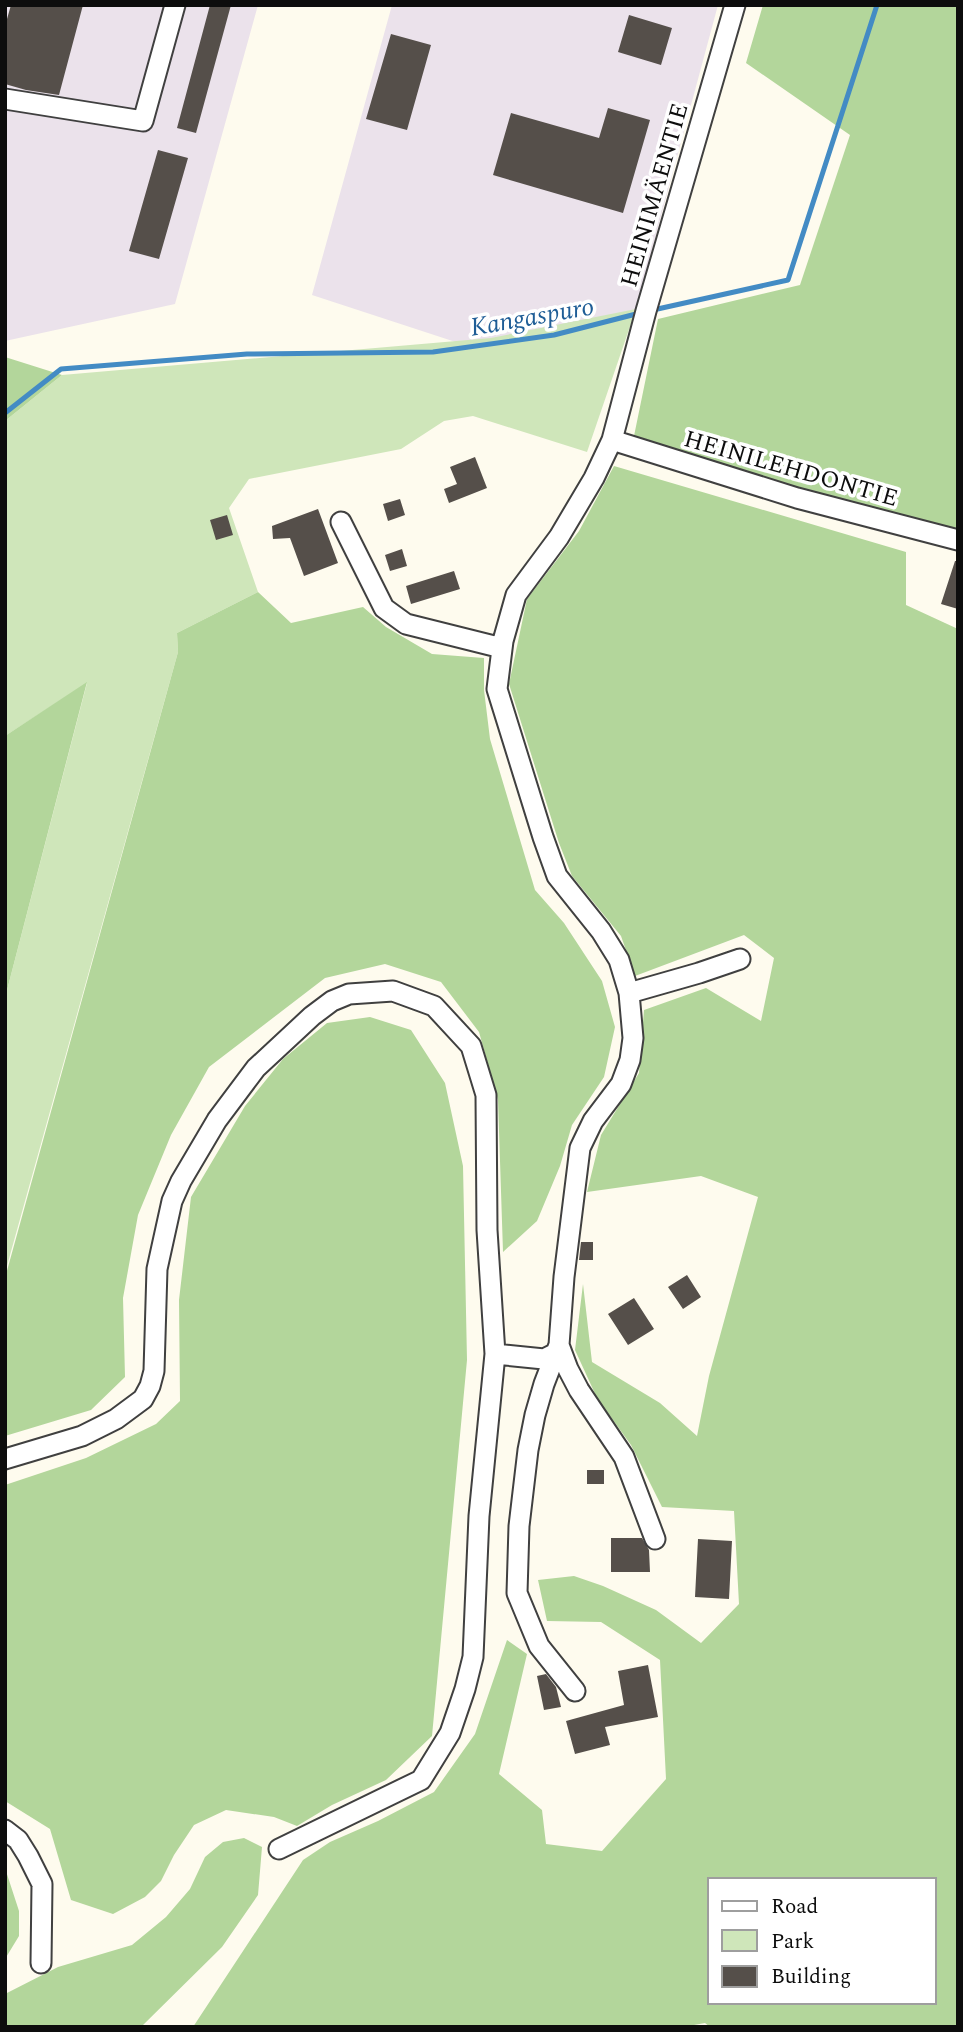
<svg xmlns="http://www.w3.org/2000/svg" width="963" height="2032" font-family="Spectral,serif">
	<rect width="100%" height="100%" fill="#fefbee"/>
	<path fill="#ebe2eb" d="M5,5H258L175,304L5,341Z
		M392,5H718L636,309L480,350L312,295Z"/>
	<path fill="#cfe6ba" d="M636,309L587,452L473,416L444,421L401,449L249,479L229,508L258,592L177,633L178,652L5,1273V998L87,683L5,736V421L62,375L491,338Z"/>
	<path fill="#b3d69b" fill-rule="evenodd" d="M763,5H958V531L800,488L634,436L658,319L800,285L850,135L746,63Z
		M5,357L62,375L5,421Z
		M614,466L906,552V605L958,629V2027H710L705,2023L683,2027H193L303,1860L330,1842L378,1821L434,1792L475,1734L507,1640L527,1654L499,1774L542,1810L546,1844L602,1851L666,1779L660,1660L601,1622L547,1621L538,1580L574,1576L603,1586L656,1610L701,1643L739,1604L734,1511L662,1507L631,1445L597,1398L575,1350L583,1284L592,1362L660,1403L697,1436L709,1376L758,1197L701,1176L587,1192L601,1135L639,1073L644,1010L706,988L761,1021L774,958L744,935L635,976L621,936L572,876L559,843L509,684L527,599L579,531ZM709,1880H933V2002H709Z
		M258,592L291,623L363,607L386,627L432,654L484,658V690L490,739L535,890L564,923L602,981L615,1027L604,1077L572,1125L560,1166L537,1221L503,1252L498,1100L479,1032L441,982L385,964L325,978L209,1067L171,1135L138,1215L123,1298L125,1377L91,1410L5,1436V1278L178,652L177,633Z
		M87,682L5,998V736Z
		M370,1017L411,1030L445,1083L463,1166L467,1360L432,1736L386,1780L332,1805L297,1826L274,1817L226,1810L194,1825L174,1855L161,1881L145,1897L113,1914L71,1900L50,1829L5,1801V1485L86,1458L156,1424L180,1401L179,1300L191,1197L245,1106L283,1059L327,1023Z
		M244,1838L262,1847L258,1895L222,1947L141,2027H5V1994L58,1967L132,1945L166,1917L190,1889L205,1857L223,1842Z
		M5,1868L19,1911V1936L5,1959Z"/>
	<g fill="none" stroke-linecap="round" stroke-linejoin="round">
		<path stroke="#438bc4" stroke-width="5" d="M653,310L788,280L877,5
			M5,413L61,369L247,354L433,352L554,335L640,313"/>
	</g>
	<path fill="#554f4a" d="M11,5H83L59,95L26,90L5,84V26Z
		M210,5H231L196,133L177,128Z
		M629,15L672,28L661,65L618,52Z
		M391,34L431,45L407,130L366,119Z
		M608,108L650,120L623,213L493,175L511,113L599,138Z
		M158,150L188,158L159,259L129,251Z
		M475,457L487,488L449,503L444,489L457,484L450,467Z
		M400,499L405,515L388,521L383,504Z
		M318,509L338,563L304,576L290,538L273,539L272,526Z
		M227,515L233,535L216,540L210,520Z
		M402,549L407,566L390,571L385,555Z
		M955,561H958V609L941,604Z
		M454,571L460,589L411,604L406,586Z
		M581,1242H593V1260H579Z
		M687,1275L701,1297L683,1309L668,1287Z
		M634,1298L654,1329L628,1345L608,1314Z
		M587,1470H604V1484H587Z
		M611,1538H642L649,1550L650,1572H611Z
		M698,1539L732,1541L729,1599L695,1597Z
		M648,1665L658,1717L605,1727L610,1745L575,1754L566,1721L624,1705L618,1671Z
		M546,1674L556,1687L561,1707L544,1710L537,1676Z"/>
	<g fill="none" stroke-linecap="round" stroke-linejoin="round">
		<g stroke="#404040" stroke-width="23">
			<path id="minor" d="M5,99L143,121L175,5
				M612,440L797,498L958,540
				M341,522L384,608L406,624L502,648
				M629,993L699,973L740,959
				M559,1345L568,1369L579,1390L624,1457L655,1539
				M495,1354L544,1359L556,1353
				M5,1459L82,1436L116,1419L143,1399L150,1386L154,1371L157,1269L172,1201L181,1181L217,1120L256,1068L312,1016L332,1001L349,994L393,991L434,1006L471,1046L486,1095L487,1230L495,1354L479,1516L473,1657L465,1689L450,1733L421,1780L279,1849
				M575,1691L539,1646L517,1593L519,1526L528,1450L535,1415L544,1384L559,1345L564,1277L580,1148L593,1121L621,1084L630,1060L633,1038L629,993L619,960L601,931L557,876L543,837L497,689L503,641L516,595L559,537L594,478L612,440L646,311L735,5
				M5,1830L18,1840L28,1856L42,1884L41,1963"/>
		</g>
		<use href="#minor" stroke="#fff" stroke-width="19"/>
	</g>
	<g text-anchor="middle" stroke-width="7" stroke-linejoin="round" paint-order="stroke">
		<g font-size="24" fill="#0d0d0d" stroke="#fff">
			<text transform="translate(654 195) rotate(-74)" y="8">HEINIMÄENTIE</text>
			<text transform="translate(791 468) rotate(16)" y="8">HEINILEHDONTIE</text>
		</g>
		<g font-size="26" font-style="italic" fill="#1f5d96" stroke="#fff">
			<text transform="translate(532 316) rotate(-10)" y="9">Kangaspuro</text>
		</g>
	</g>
	<rect width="963" height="2032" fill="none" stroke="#0d0d0d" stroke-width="14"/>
	<rect x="708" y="1878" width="228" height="126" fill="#ffffff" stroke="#9e9e9e" stroke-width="2"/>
	<rect x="722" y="1901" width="35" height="10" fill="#ffffff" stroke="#9e9e9e" stroke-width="2"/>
	<text x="771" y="1913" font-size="21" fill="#0d0d0d">Road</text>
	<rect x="722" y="1930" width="35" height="21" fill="#cfe6ba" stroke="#9e9e9e" stroke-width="2"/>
	<text x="771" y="1948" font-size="21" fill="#0d0d0d">Park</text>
	<rect x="722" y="1966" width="35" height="21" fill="#554f4a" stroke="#9e9e9e" stroke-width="2"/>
	<text x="771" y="1983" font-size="21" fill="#0d0d0d">Building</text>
</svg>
